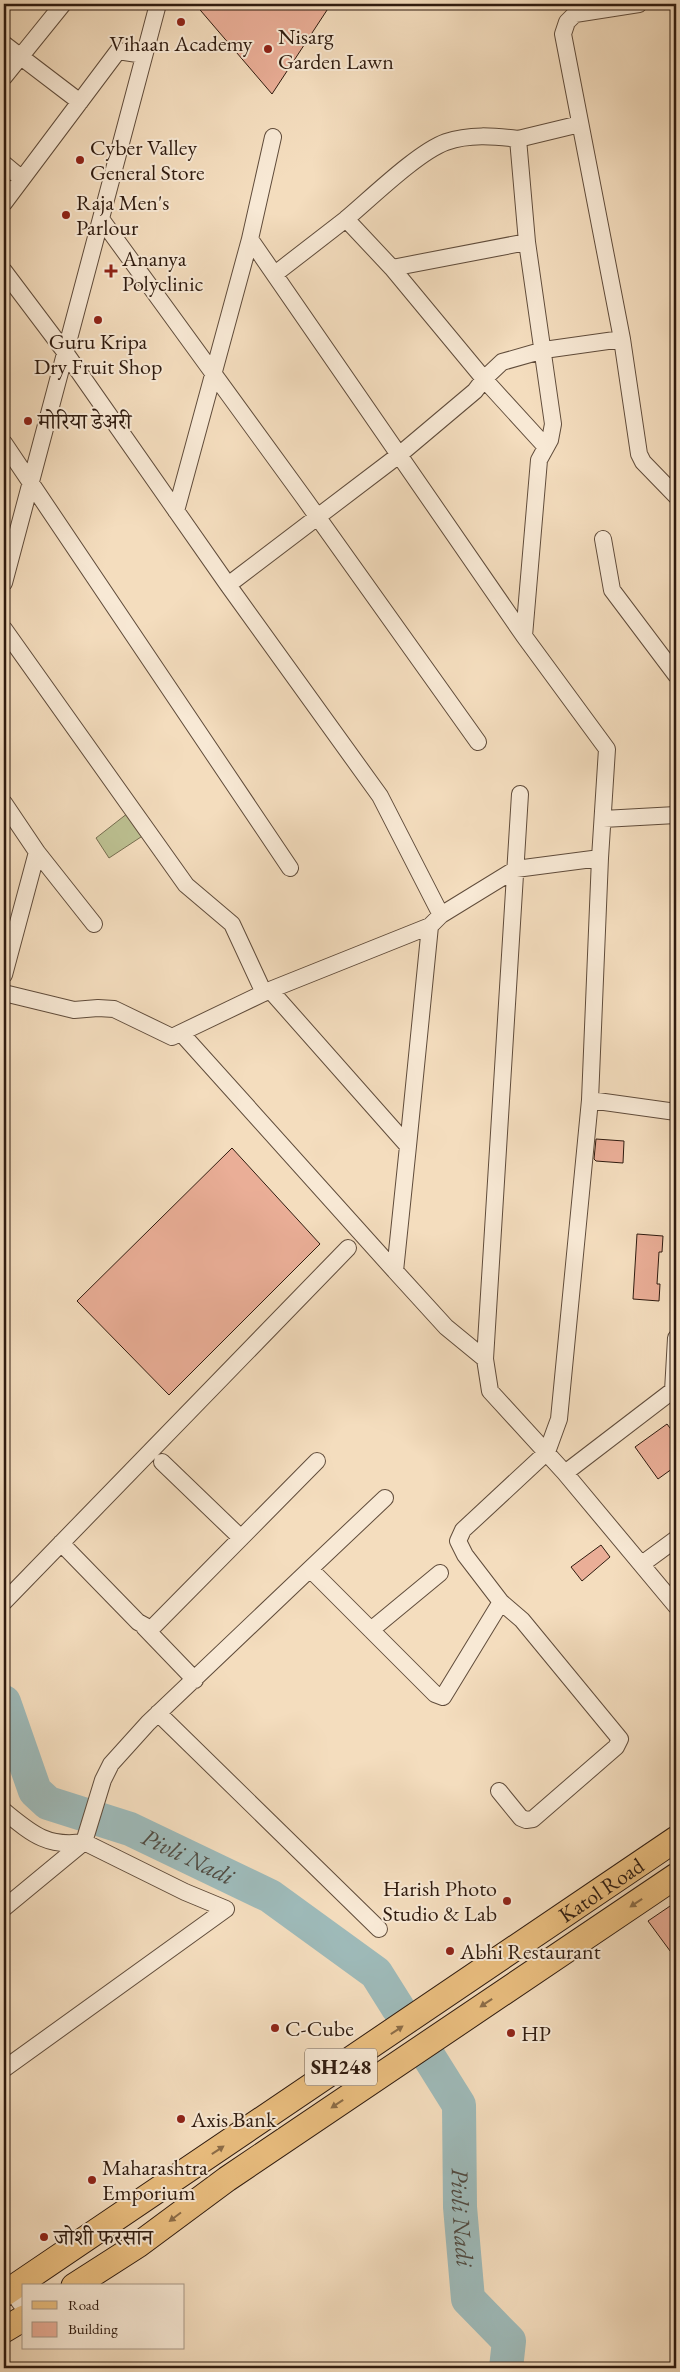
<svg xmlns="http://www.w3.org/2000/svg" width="680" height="2372" font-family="'EB Garamond','Noto Serif Devanagari',serif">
	<rect width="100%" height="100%" fill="#f4ddbe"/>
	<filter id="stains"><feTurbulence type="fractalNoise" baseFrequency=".004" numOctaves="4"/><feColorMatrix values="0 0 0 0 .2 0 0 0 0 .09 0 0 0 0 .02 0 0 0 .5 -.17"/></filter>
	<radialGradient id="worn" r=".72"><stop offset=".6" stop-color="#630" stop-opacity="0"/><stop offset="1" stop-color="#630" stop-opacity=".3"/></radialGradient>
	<path fill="#bcc091" stroke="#766e50" d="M128,813L144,835L109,858L96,838Z"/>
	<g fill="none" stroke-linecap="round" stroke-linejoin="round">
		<g stroke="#9ebab9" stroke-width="34">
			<path id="s1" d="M4,1702L35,1791L48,1803L130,1829L270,1896L376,1973L398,2008"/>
			<path id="s2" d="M429,2057L459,2105L460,2207L468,2299L509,2341L506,2368"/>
		</g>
	</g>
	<path fill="#eaae97" stroke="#2f1b0f" d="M195,4H331L272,94Z
		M596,1139L624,1141L623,1163L596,1161L594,1159Z
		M232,1148L320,1244L169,1395L77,1301Z
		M637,1234L663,1236L662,1252H659L657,1284H660L659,1301L633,1299Z
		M667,1424L676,1436V1466L658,1479L635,1447Z
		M601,1545L610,1557L582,1581L571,1567Z
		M676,1902V1959L648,1921Z"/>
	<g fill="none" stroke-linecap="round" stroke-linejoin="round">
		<g stroke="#604c3b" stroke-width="18">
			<path id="street" d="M639,4L575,14L567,22L563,34L622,339L639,454L643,462L676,496
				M4,44L80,102
				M4,77L63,4
				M273,137L250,239L524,636L607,749L600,858L516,869L441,915L430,926L270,990L408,1146L395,1271L446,1327L485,1359
				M4,164L22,179
				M4,203L118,51L144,55
				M101,219L304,498L478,742
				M346,219C371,198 418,152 446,142C469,134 494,136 518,139
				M392,268L527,242L518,139L580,124
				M4,271L65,352L228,585L380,796L441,915
				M4,443L290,868
				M546,447L484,379L502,362L544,350L622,339
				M176,511L250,239
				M603,539L612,590L676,675
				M4,583L158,4
				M228,585L399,455L475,391L484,379L392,268L346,219L275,274
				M4,629L186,885L232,924L264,993
				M524,636L539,460L550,440L553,424L527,242
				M520,794L485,1359L490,1391L565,1473L676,1606
				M4,803L37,852L4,975
				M603,819L676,815
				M37,852L94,924
				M600,858L590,1100L676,1112
				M4,993L74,1010L98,1008L114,1009L172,1037L270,990
				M182,1034L395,1271
				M408,1146L430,926
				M673,1391L676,1338
				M162,1462L241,1538
				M565,1473L676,1388
				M61,1543L138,1622L149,1628L153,1627L317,1461
				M642,1564L676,1539
				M310,1569L385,1498
				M4,1602L348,1248
				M501,1602L465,1555L458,1541L463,1530L547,1452L559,1419L590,1100
				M144,1627L195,1680
				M371,1630L440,1573
				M158,1713L379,1929
				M4,1811C31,1833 47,1848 84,1842L185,1892L226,1909L4,2069
				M4,1908L84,1842L103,1780L111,1764L148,1723L310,1569L435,1694L443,1697L501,1602L522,1620L620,1739L616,1747L533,1819L526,1820L521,1818L499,1791
				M5,2282L24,2308"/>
		</g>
		<g stroke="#2f1b0f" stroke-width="27">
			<g id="primary">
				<path d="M74,2286L138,2245L227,2179L676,1876"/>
				<path id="s3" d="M4,2294L676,1839"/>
				<path d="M4,2330L24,2318"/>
			</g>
		</g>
		<use href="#street" stroke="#f8e9d5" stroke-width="16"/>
		<use href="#primary" stroke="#eabe7f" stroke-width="25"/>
	</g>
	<defs><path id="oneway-solid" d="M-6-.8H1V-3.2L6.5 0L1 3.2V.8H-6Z" transform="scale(1.25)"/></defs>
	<g fill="#8c6c47">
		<use href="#oneway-solid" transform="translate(636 1903) rotate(146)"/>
		<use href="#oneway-solid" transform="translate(486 2003) rotate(146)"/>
		<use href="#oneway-solid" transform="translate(397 2030) rotate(-34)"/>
		<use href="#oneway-solid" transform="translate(337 2104) rotate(146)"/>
		<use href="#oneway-solid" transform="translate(218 2150) rotate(-34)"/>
		<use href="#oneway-solid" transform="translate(175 2217) rotate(143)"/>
	</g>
	<g fill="#8f2418" stroke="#f8e9d5" stroke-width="2">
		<circle cx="181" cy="22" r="5"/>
		<circle cx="268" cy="49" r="5"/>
		<circle cx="80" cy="160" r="5"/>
		<circle cx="66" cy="215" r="5"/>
		<path d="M108.5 263.5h5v5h5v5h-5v5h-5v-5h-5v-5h5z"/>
		<circle cx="98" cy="320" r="5"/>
		<circle cx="28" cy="421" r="5"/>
		<circle cx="507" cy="1901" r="5"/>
		<circle cx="450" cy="1951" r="5"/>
		<circle cx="275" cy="2028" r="5"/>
		<circle cx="511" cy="2033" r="5"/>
		<circle cx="181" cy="2119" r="5"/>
		<circle cx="92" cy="2180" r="5"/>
		<circle cx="44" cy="2237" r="5"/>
	</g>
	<g text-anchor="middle" stroke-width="4" stroke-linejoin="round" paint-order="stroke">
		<rect fill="#f8e9d5" stroke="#6b594a" stroke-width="1" x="305" y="2048.5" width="72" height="37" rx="4"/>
		<g font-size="21" font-weight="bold" fill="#2f1b0f">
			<text x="341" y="2074">SH248</text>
		</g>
		<g font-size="22" fill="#2f1b0f" stroke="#f8e9d5" text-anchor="start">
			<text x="278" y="44">Nisarg<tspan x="278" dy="25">Garden Lawn</tspan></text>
			<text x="181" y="51" text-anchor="middle">Vihaan Academy</text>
			<text x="90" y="155">Cyber Valley<tspan x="90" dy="25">General Store</tspan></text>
			<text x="76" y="210">Raja Men's<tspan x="76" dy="25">Parlour</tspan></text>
			<text x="122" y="266">Ananya<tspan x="122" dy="25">Polyclinic</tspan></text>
			<text x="98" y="349" text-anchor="middle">Guru Kripa<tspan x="98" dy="25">Dry Fruit Shop</tspan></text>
			<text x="38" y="429">मोरिया डेअरी</text>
			<text x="497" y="1896" text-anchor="end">Harish Photo<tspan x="497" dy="25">Studio &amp; Lab</tspan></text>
			<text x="460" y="1959">Abhi Restaurant</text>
			<text x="285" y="2036">C-Cube</text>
			<text x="521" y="2041">HP</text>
			<text x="191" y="2127">Axis Bank</text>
			<text x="102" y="2175">Maharashtra<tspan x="102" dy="25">Emporium</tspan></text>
			<text x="54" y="2245">जोशी फरसान</text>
		</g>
		<g font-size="22" fill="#2f1b0f" stroke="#f8e9d5">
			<text dy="8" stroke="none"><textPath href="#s3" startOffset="721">Katol Road</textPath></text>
		</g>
		<g font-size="24" font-style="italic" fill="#504b42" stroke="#f8e9d5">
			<text dy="8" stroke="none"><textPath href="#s1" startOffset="262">Pivli Nadi</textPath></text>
			<text dy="8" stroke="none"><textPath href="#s2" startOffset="169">Pivli Nadi</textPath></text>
		</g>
	</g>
	<rect width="680" height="2372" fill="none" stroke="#f4ddbe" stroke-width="20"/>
	<rect x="5" y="5" width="670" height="2362" fill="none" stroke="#2f1b0f" stroke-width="2.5"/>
	<rect x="10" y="10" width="660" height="2352" fill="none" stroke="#2f1b0f"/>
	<rect x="22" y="2284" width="162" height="65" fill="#f8e9d5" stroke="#a89786"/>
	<rect x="32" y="2301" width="25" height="8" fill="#eabe7f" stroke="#a89786"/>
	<text x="68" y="2310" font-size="15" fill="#2f1b0f">Road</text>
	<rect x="32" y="2322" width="25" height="15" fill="#eaae97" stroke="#a89786"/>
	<text x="68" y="2334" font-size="15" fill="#2f1b0f">Building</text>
	<rect width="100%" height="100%" filter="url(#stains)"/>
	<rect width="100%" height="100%" fill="url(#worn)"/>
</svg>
